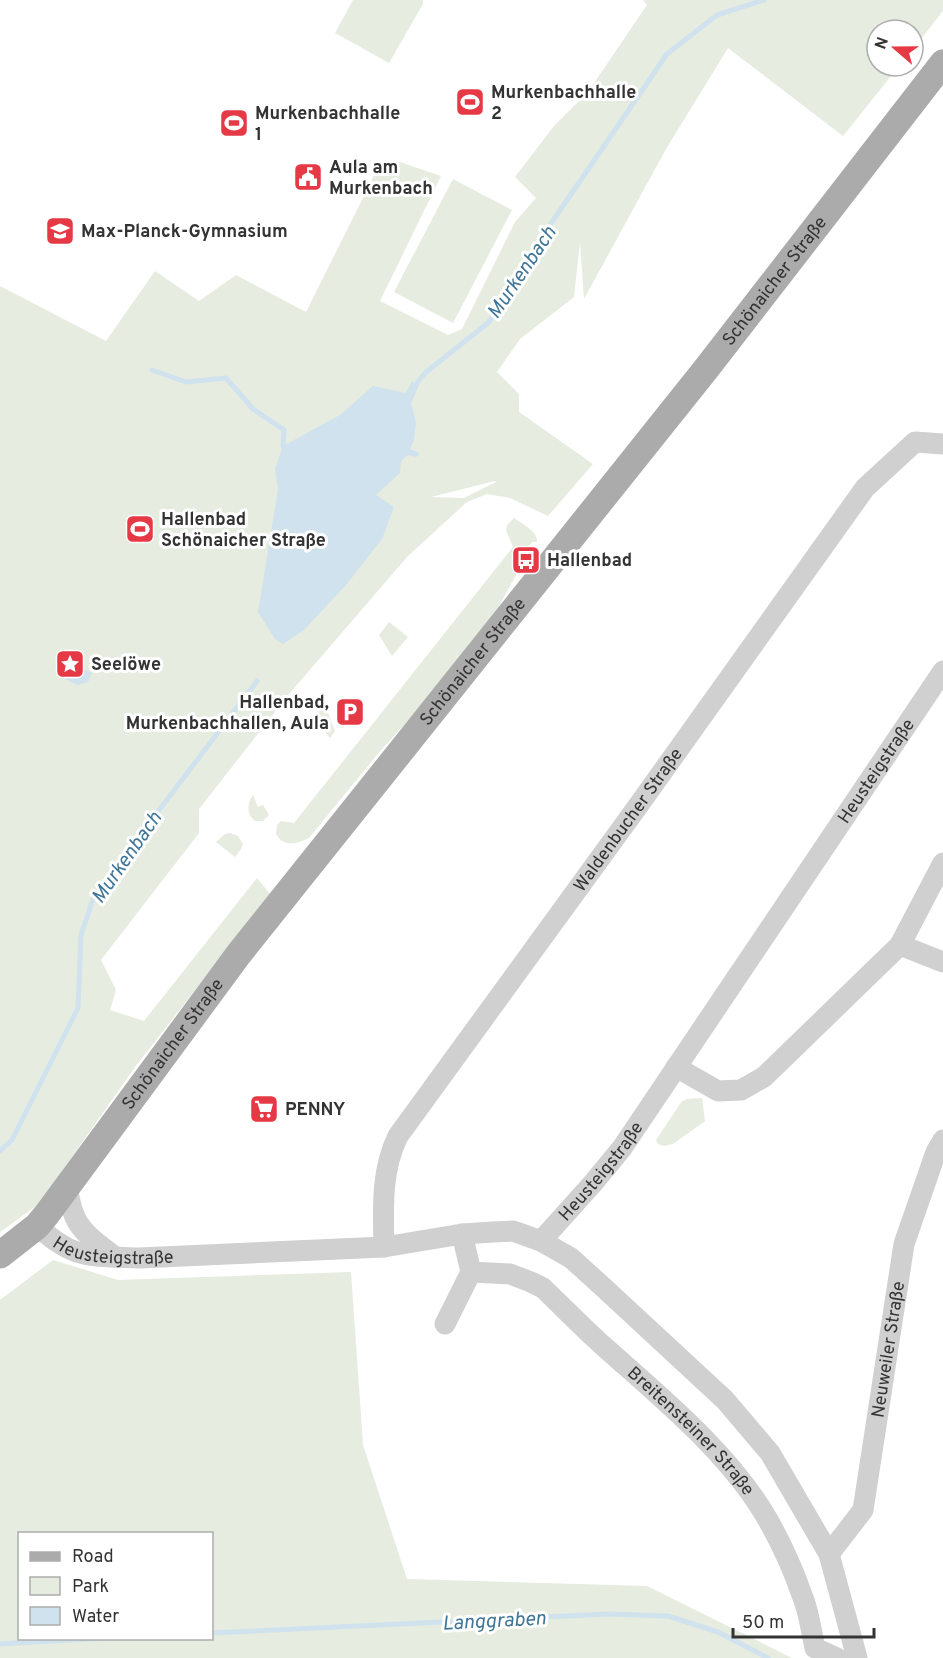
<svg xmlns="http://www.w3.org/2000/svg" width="943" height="1658" font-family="Overpass,sans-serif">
	<rect width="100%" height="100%" fill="#fff"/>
	<path fill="#e6ecdf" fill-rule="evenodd" d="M353,0H423V4L389,63L335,33Z
		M643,0H943V11L913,49V30H877V66H899L843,136L728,48L666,149L584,299L580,242L574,297L520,339L497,372L519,394V412L593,464L548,516L510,498L487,494L467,502L408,556L289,694L199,809V833L101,960L116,990L110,1010L144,1021L257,878L270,894L135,1067L39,1204L0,1232V286L106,341L155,271L199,301L236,275L306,312L367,190L379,164L400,162L441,176L380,301L448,335L462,329L515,222L536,198L515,177L554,126L588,92L647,5ZM496,482L464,498L431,497L495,481Z
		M453,179L512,210L453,323L394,292Z
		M514,518C522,524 538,531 537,542H532L523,554L526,557L489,624L431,701L405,724L381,750L309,838C297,844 282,848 276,833L277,825L281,821L294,823L513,547L506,530L507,525Z
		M389,622L408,637L392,656L379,635Z
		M325,705L335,731L330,738L327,735L318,712Z
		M253,795L258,807L263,805L269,815L263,821H255C246,814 247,804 253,795Z
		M230,833L238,836L243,844L241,849L235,857L216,842L225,834Z
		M702,1098L705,1121L673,1144L664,1146L658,1144L656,1140L682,1101L687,1099Z
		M53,1260L118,1280L351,1272L363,1445L407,1579L647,1586L792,1658H0V1300ZM20,1534H212V1638H20Z"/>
	<path fill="#cfe2ee" d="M412,381L419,385L411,404L416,422L414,440L410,449L418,452L419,455L416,457L409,455C399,459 401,465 400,473L376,495L394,507L382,539L346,585L304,630L283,644L275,639L258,612L278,489L275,469L283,446L340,415L373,386L406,393Z
		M62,652L80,660L83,669L92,673L88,682L78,685L58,676L55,666Z"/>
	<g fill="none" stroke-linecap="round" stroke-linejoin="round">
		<path stroke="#cfe2ee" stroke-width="5" d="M152,370L186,382L226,378L253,409L284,430L283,446
			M413,388L425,373L489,322L552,222L667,54L717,15L764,0
			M0,1151L12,1140L78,1008L81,935L94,896L257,681
			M212,1633L609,1614L668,1616L718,1632L768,1658
			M0,1644L106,1638"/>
		<g stroke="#d0d0d0" stroke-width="21">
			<path d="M900,945L943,962"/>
			<path d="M676,1067L718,1091L741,1090L764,1077L900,945L943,863"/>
			<path d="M67,1188C69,1196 70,1204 73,1212C79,1232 99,1244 115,1257"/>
			<path id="s1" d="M37,1226C49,1236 61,1247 77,1252C94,1258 121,1257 139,1258L384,1247L462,1234L493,1232L513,1231L541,1241L571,1258L603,1287L725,1400L770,1453L829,1554L857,1658"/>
			<path id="s2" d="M462,1234L471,1272L510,1274L531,1282L543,1288C565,1309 586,1331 609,1351C664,1400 731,1455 768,1520C781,1543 793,1569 802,1595C809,1611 811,1630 815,1648L837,1658"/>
			<path id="s3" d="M541,1241L594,1182L622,1148L943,671"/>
			<path id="s4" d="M384,1247C383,1209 381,1170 398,1136L638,806L865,488L915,442L943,444"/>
			<path d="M445,1324L471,1272"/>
			<path id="s5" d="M829,1554L863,1510L904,1244L936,1152L943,1140"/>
		</g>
		<path stroke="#ababab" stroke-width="27" id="s6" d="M0,1255L37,1226L47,1214L238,955L706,369L943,63"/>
	</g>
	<defs>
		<g id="stadium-square" transform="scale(1.5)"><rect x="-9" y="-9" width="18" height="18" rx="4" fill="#e63946" stroke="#fff"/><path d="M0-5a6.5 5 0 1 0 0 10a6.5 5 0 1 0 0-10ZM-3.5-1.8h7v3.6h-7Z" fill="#fff"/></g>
		<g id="civic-square" transform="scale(1.5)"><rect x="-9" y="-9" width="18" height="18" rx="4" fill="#e63946" stroke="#fff"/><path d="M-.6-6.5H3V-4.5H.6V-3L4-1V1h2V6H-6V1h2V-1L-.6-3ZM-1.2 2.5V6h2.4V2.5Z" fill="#fff"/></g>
		<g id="school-square" transform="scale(1.5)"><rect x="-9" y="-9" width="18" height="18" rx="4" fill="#e63946" stroke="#fff"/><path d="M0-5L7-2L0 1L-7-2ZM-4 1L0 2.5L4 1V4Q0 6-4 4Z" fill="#fff"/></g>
		<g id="bus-square" transform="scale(1.5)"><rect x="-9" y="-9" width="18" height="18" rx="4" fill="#e63946" stroke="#fff"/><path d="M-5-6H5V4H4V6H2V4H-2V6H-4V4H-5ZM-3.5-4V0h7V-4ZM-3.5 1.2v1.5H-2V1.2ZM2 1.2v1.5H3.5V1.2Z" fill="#fff"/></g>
		<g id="sight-square" transform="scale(1.5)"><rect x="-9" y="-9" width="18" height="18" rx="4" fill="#e63946" stroke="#fff"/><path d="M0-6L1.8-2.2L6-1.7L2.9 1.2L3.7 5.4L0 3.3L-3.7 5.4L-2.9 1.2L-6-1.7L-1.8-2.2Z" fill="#fff"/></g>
		<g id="parking-square" transform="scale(1.5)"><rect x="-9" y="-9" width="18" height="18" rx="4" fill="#e63946" stroke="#fff"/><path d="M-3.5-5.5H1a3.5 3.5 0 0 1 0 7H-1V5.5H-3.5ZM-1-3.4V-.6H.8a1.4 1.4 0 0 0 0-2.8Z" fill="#fff"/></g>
		<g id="supermarket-square" transform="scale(1.5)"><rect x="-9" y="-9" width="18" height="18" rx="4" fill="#e63946" stroke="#fff"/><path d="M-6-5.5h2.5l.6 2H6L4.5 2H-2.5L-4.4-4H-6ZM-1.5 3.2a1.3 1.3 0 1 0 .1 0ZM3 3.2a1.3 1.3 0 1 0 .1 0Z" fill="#fff"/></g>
	</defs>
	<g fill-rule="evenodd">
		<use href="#stadium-square" x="470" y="102"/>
		<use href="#stadium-square" x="234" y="123"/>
		<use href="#civic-square" x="308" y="177"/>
		<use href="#school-square" x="60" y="231"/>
		<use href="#stadium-square" x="140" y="529"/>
		<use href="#bus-square" x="526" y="560"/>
		<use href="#sight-square" x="70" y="664"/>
		<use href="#parking-square" x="350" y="712"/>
		<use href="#supermarket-square" x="264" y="1109"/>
	</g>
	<g text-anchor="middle" stroke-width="6" stroke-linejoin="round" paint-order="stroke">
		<g font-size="18" font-weight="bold" fill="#333" stroke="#fff" text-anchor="start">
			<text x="491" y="98">Murkenbachhalle<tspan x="491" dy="21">2</tspan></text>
			<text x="255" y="119">Murkenbachhalle<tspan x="255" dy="21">1</tspan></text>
			<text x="329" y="173">Aula am<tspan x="329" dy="21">Murkenbach</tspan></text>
			<text x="81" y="237">Max-Planck-Gymnasium</text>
			<text x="161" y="525">Hallenbad<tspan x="161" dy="21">Schönaicher Straße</tspan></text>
			<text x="547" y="566">Hallenbad</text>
			<text x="91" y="670">Seelöwe</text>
			<text x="329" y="708" text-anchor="end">Hallenbad,<tspan x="329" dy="21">Murkenbachhallen, Aula</tspan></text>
			<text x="285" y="1115">PENNY</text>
		</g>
		<g font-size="18" fill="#333" stroke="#fff">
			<text dy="6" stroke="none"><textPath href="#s6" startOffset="1246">Schönaicher Straße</textPath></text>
			<text dy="6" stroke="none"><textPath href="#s6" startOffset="760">Schönaicher Straße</textPath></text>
			<text dy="6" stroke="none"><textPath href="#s3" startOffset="578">Heusteigstraße</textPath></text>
			<text dy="6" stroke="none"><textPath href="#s4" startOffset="504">Waldenbucher Straße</textPath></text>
			<text dy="6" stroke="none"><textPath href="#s6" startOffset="274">Schönaicher Straße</textPath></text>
			<text dy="6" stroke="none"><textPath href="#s3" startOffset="92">Heusteigstraße</textPath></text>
			<text dy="6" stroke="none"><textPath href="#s1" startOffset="84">Heusteigstraße</textPath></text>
			<text dy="6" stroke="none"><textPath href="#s5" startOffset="218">Neuweiler Straße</textPath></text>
			<text dy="6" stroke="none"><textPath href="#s2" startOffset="320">Breitensteiner Straße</textPath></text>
		</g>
		<g font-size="20" font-style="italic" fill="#3f7597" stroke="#fff">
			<text transform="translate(521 272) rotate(-56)" y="7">Murkenbach</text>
			<text transform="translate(126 857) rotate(-55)" y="7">Murkenbach</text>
			<text transform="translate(494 1620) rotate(-3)" y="7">Langgraben</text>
		</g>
	</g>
	<rect x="18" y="1532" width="195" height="108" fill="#ffffff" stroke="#adadad" stroke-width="1.5"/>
	<rect x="30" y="1552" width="30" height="9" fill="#ababab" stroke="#adadad" stroke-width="1.5"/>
	<text x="72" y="1562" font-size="18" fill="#333333">Road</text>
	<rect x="30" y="1577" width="30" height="18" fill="#e6ecdf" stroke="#adadad" stroke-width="1.5"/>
	<text x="72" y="1592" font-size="18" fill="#333333">Park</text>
	<rect x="30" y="1607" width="30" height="18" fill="#cfe2ee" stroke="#adadad" stroke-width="1.5"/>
	<text x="72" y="1622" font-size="18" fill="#333333">Water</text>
	<g transform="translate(895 48) rotate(290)"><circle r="28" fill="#ffffff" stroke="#adadad" stroke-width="1.5"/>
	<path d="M0-4.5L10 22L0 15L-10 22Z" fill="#e63946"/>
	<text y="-9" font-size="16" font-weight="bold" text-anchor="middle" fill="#333333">N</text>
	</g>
	<path d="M733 1628v9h141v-9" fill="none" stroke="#333333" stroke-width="3"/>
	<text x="742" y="1628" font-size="18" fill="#333333" stroke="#ffffff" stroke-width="4.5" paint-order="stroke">50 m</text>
</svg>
